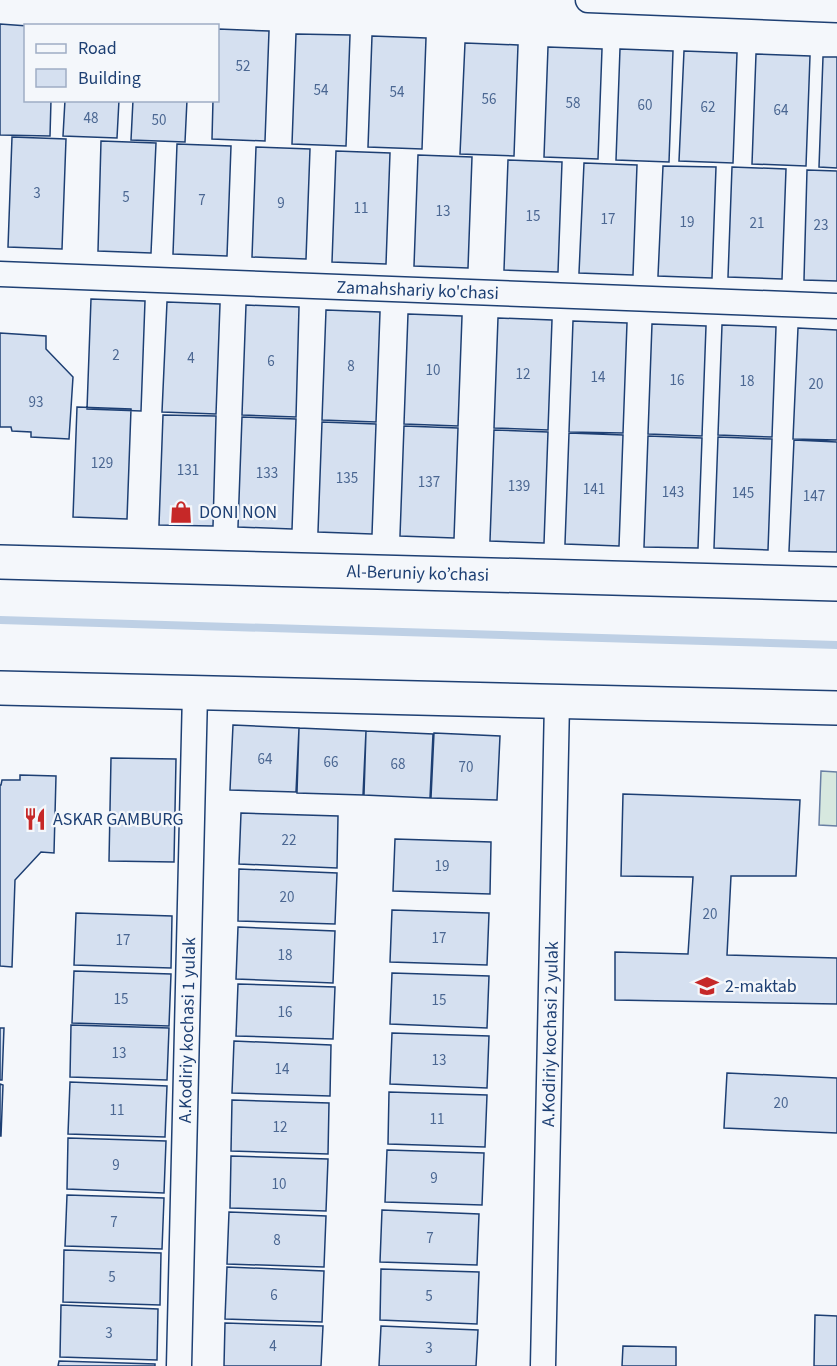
<svg xmlns="http://www.w3.org/2000/svg" width="837" height="1366" font-family="'Source Sans 3',sans-serif">
	<rect width="100%" height="100%" fill="#f4f7fb"/>
	<path fill="#d7e8df" stroke="#687fa3" stroke-width="1.5" d="M821,771L837,772V826L819,825Z"/>
	<g fill="none" stroke-linecap="round" stroke-linejoin="round">
		<path stroke="#bed0e5" stroke-width="8" d="M0,620L837,645"/>
	</g>
	<path fill="#d5e0f0" stroke="#1d3f73" stroke-width="1.5" d="M0,24L28,26H26V100H51L50,136L0,135Z
		M218,29L269,31L265,141L212,139L213,100H218Z
		M296,34L350,35L346,146L292,144Z
		M372,36L426,38L422,149L368,147Z
		M465,43L518,45L514,156L460,154Z
		M548,47L602,49L598,159L544,157Z
		M620,49L673,51L669,162L616,160Z
		M684,51L737,53L733,163L679,161Z
		M756,54L810,56L806,166L752,164Z
		M823,57H837V168L819,167Z
		M65,100H119L117,138L63,136Z
		M133,100H187L185,142L131,140Z
		M12,137L66,139L62,249L8,247Z
		M101,141L156,143L151,253L98,251Z
		M177,144L231,146L227,256L173,254Z
		M256,147L310,149L306,259L252,257Z
		M336,151L390,153L386,264L332,262Z
		M418,155L472,157L468,268L414,266Z
		M508,160L562,162L558,272L504,270Z
		M584,163L637,165L633,275L579,273Z
		M663,166L716,167L712,278L658,276Z
		M732,167L786,169L782,279L728,277Z
		M807,170L837,171V281L804,280Z
		M91,299L145,301L141,411L87,409Z
		M167,302L220,304L216,414L162,412Z
		M246,305L299,307L296,417L242,415Z
		M326,310L380,312L376,422L322,420Z
		M408,314L462,316L458,426L404,424Z
		M498,318L552,320L548,430L494,428Z
		M573,321L627,323L623,433L569,432Z
		M652,324L706,326L702,436L648,434Z
		M722,325L776,327L772,437L718,435Z
		M798,328L837,330V440L793,439Z
		M0,333L46,336V349L73,377L69,439L31,437V432L12,431L11,427H0Z
		M77,407L131,409L127,519L73,517Z
		M163,415L216,416L213,526L159,525Z
		M242,417L296,419L292,529L238,527Z
		M322,422L376,424L372,534L318,532Z
		M404,426L458,428L454,538L400,536Z
		M494,430L548,432L544,543L490,541Z
		M569,433L623,435L619,546L565,544Z
		M648,436L702,438L698,548L644,547Z
		M718,437L772,439L768,550L714,548Z
		M794,440L837,442V552L789,551Z
		M233,725L299,728L296,792L230,790Z
		M299,728L366,731L363,795L297,793Z
		M366,731L433,734L430,798L364,795Z
		M434,733L500,736L497,800L431,798Z
		M111,758L176,759L174,862L109,861Z
		M20,775L56,776L54,853L41,852L15,880L12,967L0,966V785H1L2,780H20Z
		M623,794L800,800L796,876H731L727,955L837,958V1004L615,1000V952L688,954L693,877L621,876Z
		M241,813L338,816L337,868L239,864Z
		M395,839L491,842L490,894L393,891Z
		M239,869L337,873L335,924L238,921Z
		M392,910L489,913L487,965L390,962Z
		M76,913L172,916L171,968L74,965Z
		M238,927L335,931L333,983L236,979Z
		M74,971L171,974L169,1026L72,1023Z
		M392,973L489,976L487,1028L390,1024Z
		M238,984L335,987L333,1039L236,1036Z
		M71,1025L169,1028L167,1080L70,1077Z
		M0,1028H4L2,1080H0Z
		M392,1033L489,1036L487,1088L390,1084Z
		M234,1041L331,1045L330,1096L232,1093Z
		M727,1073L837,1078V1133L724,1128Z
		M70,1082L167,1086L165,1137L68,1134Z
		M0,1084L3,1085L1,1136H0Z
		M389,1092L487,1095L485,1147L388,1144Z
		M232,1100L329,1103L328,1154L231,1151Z
		M68,1138L166,1141L164,1193L67,1189Z
		M387,1150L484,1153L482,1205L385,1202Z
		M231,1156L328,1159L326,1211L230,1208Z
		M67,1195L164,1198L162,1249L65,1246Z
		M382,1210L479,1214L477,1265L380,1262Z
		M229,1212L326,1216L324,1267L227,1264Z
		M64,1250L161,1253L160,1305L63,1302Z
		M227,1267L324,1271L322,1322L225,1319Z
		M381,1269L479,1272L477,1324L380,1320Z
		M61,1305L158,1309L157,1360L60,1357Z
		M815,1315L837,1316V1366H814Z
		M225,1323L323,1326L321,1366H224Z
		M381,1326L478,1330L476,1366H379Z
		M623,1346L676,1347V1366H622Z
		M59,1361L155,1364V1366H58Z"/>
	<g fill="none" stroke-linecap="round" stroke-linejoin="round">
		<g stroke="#1d3f73" stroke-width="27">
			<g id="street">
				<path d="M588,0L837,10"/>
				<path id="s1" d="M0,274L837,306"/>
				<path id="s2" d="M179,1366L195,693"/>
				<path id="s3" d="M543,1366L557,702"/>
			</g>
		</g>
		<g stroke="#1d3f73" stroke-width="36">
			<g id="secondary">
				<path id="s4" d="M0,562L837,584"/>
				<path d="M0,688L837,708"/>
			</g>
		</g>
		<use href="#street" stroke="#f4f7fb" stroke-width="24"/>
		<use href="#secondary" stroke="#f4f7fb" stroke-width="33"/>
	</g>
	<defs>
		<g id="shop-bare" transform="scale(1.8)"><path d="M-5-2.5h2.3a2.7 3.5 0 0 1 5.4 0H5L5.5 6h-11ZM-1.5-2.5h3a1.5 2.3 0 0 0-3 0Z" fill="#c62828" stroke="#f4f7fb" stroke-width="2.5" paint-order="stroke"/></g>
		<g id="restaurant-bare" transform="scale(1.8)"><path d="M-5-6h1v4h1v-4h1v4h1v-4h1v5L-1.5 .5V6h-2V.5L-5-1ZM5-6V6H3V1.5H1.5Q1.5-4 5-6Z" fill="#c62828" stroke="#f4f7fb" stroke-width="2.5" paint-order="stroke"/></g>
		<g id="school-bare" transform="scale(1.8)"><path d="M0-5L7-2L0 1L-7-2ZM-4 1L0 2.5L4 1V4Q0 6-4 4Z" fill="#c62828" stroke="#f4f7fb" stroke-width="2.5" paint-order="stroke"/></g>
	</defs>
	<g fill-rule="evenodd">
		<use href="#shop-bare" x="181" y="512"/>
		<use href="#restaurant-bare" x="35" y="819"/>
		<use href="#school-bare" x="707" y="986"/>
	</g>
	<g text-anchor="middle" stroke-width="4.5" stroke-linejoin="round" paint-order="stroke">
		<g font-size="15" fill="#4b6792">
			<text x="243" y="71">52</text>
			<text x="321" y="95">54</text>
			<text x="397" y="97">54</text>
			<text x="489" y="104">56</text>
			<text x="573" y="108">58</text>
			<text x="645" y="110">60</text>
			<text x="708" y="112">62</text>
			<text x="781" y="115">64</text>
			<text x="91" y="123">48</text>
			<text x="159" y="125">50</text>
			<text x="37" y="198">3</text>
			<text x="126" y="202">5</text>
			<text x="202" y="205">7</text>
			<text x="281" y="208">9</text>
			<text x="361" y="213">11</text>
			<text x="443" y="216">13</text>
			<text x="533" y="221">15</text>
			<text x="608" y="224">17</text>
			<text x="687" y="227">19</text>
			<text x="757" y="228">21</text>
			<text x="821" y="230">23</text>
			<text x="116" y="360">2</text>
			<text x="191" y="363">4</text>
			<text x="271" y="366">6</text>
			<text x="351" y="371">8</text>
			<text x="433" y="375">10</text>
			<text x="523" y="379">12</text>
			<text x="598" y="382">14</text>
			<text x="677" y="385">16</text>
			<text x="747" y="386">18</text>
			<text x="816" y="389">20</text>
			<text x="36" y="407">93</text>
			<text x="102" y="468">129</text>
			<text x="188" y="475">131</text>
			<text x="267" y="478">133</text>
			<text x="347" y="483">135</text>
			<text x="429" y="487">137</text>
			<text x="519" y="491">139</text>
			<text x="594" y="494">141</text>
			<text x="673" y="497">143</text>
			<text x="743" y="498">145</text>
			<text x="814" y="501">147</text>
			<text x="265" y="764">64</text>
			<text x="331" y="767">66</text>
			<text x="398" y="769">68</text>
			<text x="466" y="772">70</text>
			<text x="289" y="845">22</text>
			<text x="442" y="871">19</text>
			<text x="287" y="902">20</text>
			<text x="710" y="919">20</text>
			<text x="439" y="943">17</text>
			<text x="123" y="945">17</text>
			<text x="285" y="960">18</text>
			<text x="121" y="1004">15</text>
			<text x="439" y="1005">15</text>
			<text x="285" y="1017">16</text>
			<text x="119" y="1058">13</text>
			<text x="439" y="1065">13</text>
			<text x="282" y="1074">14</text>
			<text x="781" y="1108">20</text>
			<text x="117" y="1115">11</text>
			<text x="437" y="1124">11</text>
			<text x="280" y="1132">12</text>
			<text x="116" y="1170">9</text>
			<text x="434" y="1183">9</text>
			<text x="279" y="1189">10</text>
			<text x="114" y="1227">7</text>
			<text x="430" y="1243">7</text>
			<text x="277" y="1245">8</text>
			<text x="112" y="1282">5</text>
			<text x="274" y="1300">6</text>
			<text x="429" y="1301">5</text>
			<text x="109" y="1338">3</text>
			<text x="273" y="1351">4</text>
			<text x="429" y="1353">3</text>
		</g>
		<g font-size="18" fill="#1d3f73" stroke="#f4f7fb">
			<text dy="6" stroke="none"><textPath href="#s1" startOffset="418">Zamahshariy ko'chasi</textPath></text>
			<text dy="6" stroke="none"><textPath href="#s4" startOffset="418">Al-Beruniy ko’chasi</textPath></text>
			<text dy="6" stroke="none"><textPath href="#s2" startOffset="336">A.Kodiriy kochasi 1 yulak</textPath></text>
			<text dy="6" stroke="none"><textPath href="#s3" startOffset="332">A.Kodiriy kochasi 2 yulak</textPath></text>
		</g>
		<g font-size="18" fill="#1d3f73" stroke="#f4f7fb" text-anchor="start">
			<text x="199" y="518">DONI NON</text>
			<text x="53" y="825">ASKAR GAMBURG</text>
			<text x="725" y="992">2-maktab</text>
		</g>
	</g>
	<rect x="24" y="24" width="195" height="78" fill="#f4f7fb" stroke="#9eadc5" stroke-width="1.5"/>
	<rect x="36" y="44" width="30" height="9" fill="#f4f7fb" stroke="#9eadc5" stroke-width="1.5"/>
	<text x="78" y="54" font-size="18" fill="#1d3f73">Road</text>
	<rect x="36" y="69" width="30" height="18" fill="#d5e0f0" stroke="#9eadc5" stroke-width="1.5"/>
	<text x="78" y="84" font-size="18" fill="#1d3f73">Building</text>
</svg>
